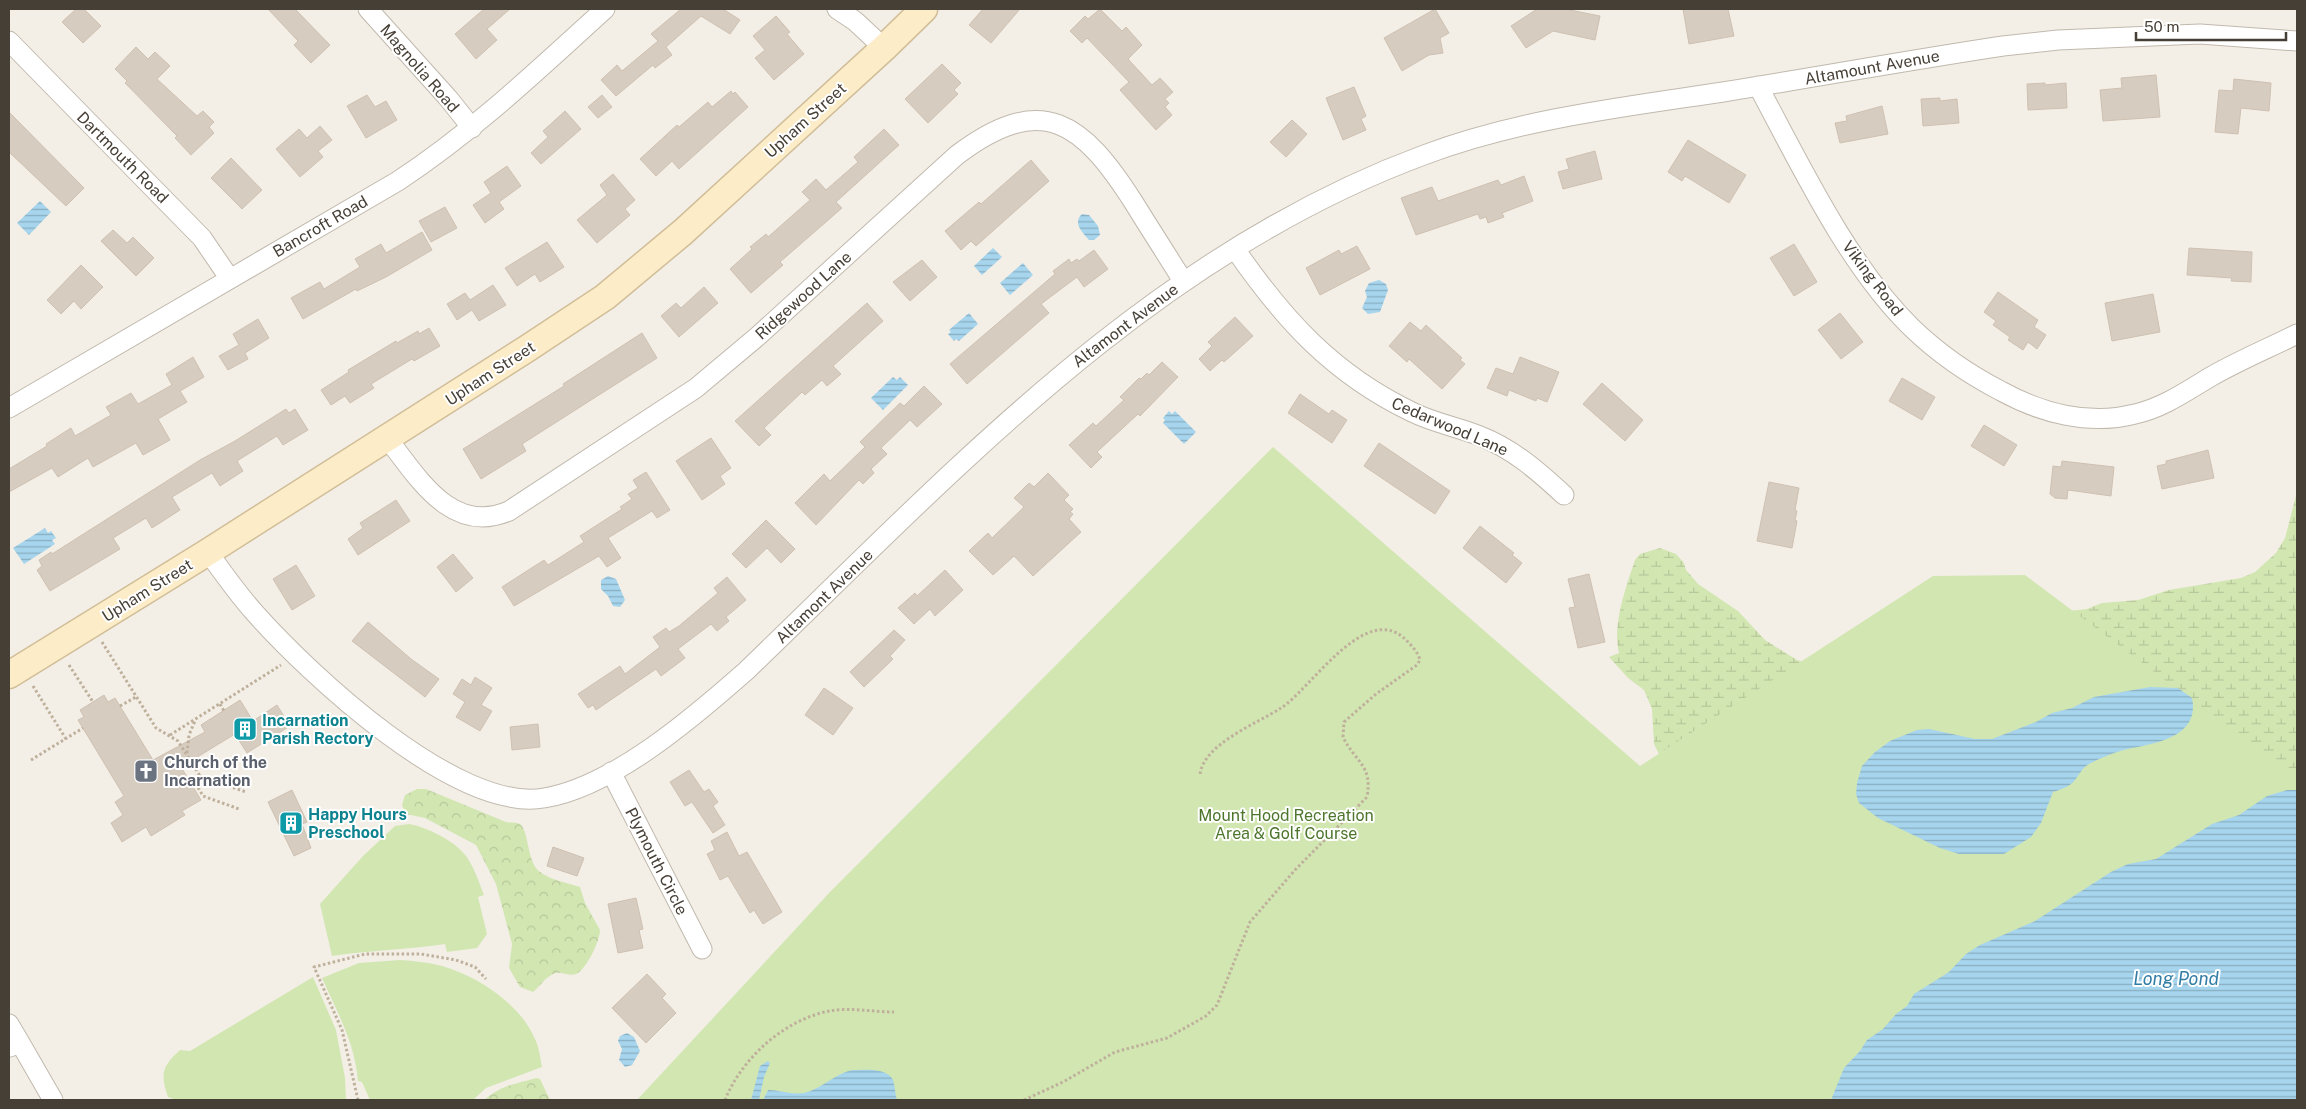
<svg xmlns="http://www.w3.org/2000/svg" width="2306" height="1109" font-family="'Public Sans',sans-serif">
	<defs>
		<pattern id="forest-crowns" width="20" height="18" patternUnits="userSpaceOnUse" patternTransform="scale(1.25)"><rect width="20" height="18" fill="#d2e6b2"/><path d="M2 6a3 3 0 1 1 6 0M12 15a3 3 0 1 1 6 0" fill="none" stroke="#b6c69a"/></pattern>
		<pattern id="wetland-marsh" width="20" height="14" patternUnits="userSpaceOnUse" patternTransform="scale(1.25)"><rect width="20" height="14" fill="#d2e6b2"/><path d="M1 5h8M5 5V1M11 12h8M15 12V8" fill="none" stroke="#b6c69a"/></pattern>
		<pattern id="water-rules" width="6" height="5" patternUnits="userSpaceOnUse" patternTransform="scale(1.25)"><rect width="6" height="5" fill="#a6d5ed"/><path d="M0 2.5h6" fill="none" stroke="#89aec1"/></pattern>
	</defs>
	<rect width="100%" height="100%" fill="#f3efe7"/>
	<path fill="url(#forest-crowns)" d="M417,789H426L506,822C511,823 518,822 521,825C529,833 527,862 540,872C551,880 567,883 580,887L585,903L600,930C600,941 586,970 576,974C568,977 560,970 553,974C545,978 540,986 533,992L520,987L509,968L512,944L496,884L476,845L425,818L406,814L402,805L405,795Z
		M536,1078L540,1079L550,1100H484C504,1084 513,1085 536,1078Z"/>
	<path fill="url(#wetland-marsh)" d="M2297,492V790L1131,1100L1663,762L1654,744L1652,709L1644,690L1628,678L1609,657L1619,653C1612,625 1626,587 1635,560L1640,554L1660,548L1676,554L1684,563L1686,570L1698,584L1738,611L1765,640L1797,660L1819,666L2052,613L2087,609L2102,603L2138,600L2169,590L2241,578L2255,572L2276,553L2285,538Z"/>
	<path fill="#d2e6b2" d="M1273,447L1640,766L1933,576L2025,575L2297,779V1100H637L830,892Z
		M409,824C427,827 455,841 466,856C474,867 479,882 484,895L478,897L487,934L477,948L447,952L445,944C407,950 370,950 332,956L320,904L363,856L395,826Z
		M400,960C414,961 428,962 442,966C477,976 519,1003 534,1037C539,1046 540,1057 542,1067L486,1088L473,1100H370L362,1082L358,1081C355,1043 337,1012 322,978L359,963Z
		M313,977L336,1030L345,1078L346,1100H177L168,1097C160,1074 162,1066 180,1050L190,1051Z"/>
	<path fill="url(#water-rules)" d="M40,201L51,212L29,235L17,223Z
		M1082,214L1089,215L1098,226L1100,235L1094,240H1089C1083,233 1072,223 1082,214Z
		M993,248L1002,257L982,275L974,266Z
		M1023,263L1033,275L1010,295L1000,283Z
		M1379,280L1386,284L1388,290L1380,312L1368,314L1362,308L1367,297L1365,291L1369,283Z
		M969,313L978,324L959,341L956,339L954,341L948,334L951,332L949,330Z
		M893,377L897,380L900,377L908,385L883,410L871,398Z
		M1169,411L1172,414L1175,411L1196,432L1184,444L1163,423L1165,420L1163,418Z
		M45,528L48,533L51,531L56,538L52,540L55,544L24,564L13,548Z
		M608,576L616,579L625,600L620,607L613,606L608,596L601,589V580Z
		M2150,687L2178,688L2192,698C2200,735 2159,743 2132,748C2118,751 2102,757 2089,764C2080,769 2078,779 2071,784C2066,788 2059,790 2053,792L2041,823L2031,837L2004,854H1959L1940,848L1878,818L1859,803L1856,794L1857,783L1862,766L1875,752L1890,741L1917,730L1929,729L1975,739H1992L2036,722L2052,713L2072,708L2094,697Z
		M2287,790H2297V1100H1831L1844,1068L1860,1051L1867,1040L1883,1029L1896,1014L1907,1006L1914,994L1949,972L1966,954L1980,945L2035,921L2111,872L2128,864L2156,859L2212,824L2239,815L2267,796Z
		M627,1033L634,1037L640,1051L632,1065L625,1067L619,1060L622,1049L618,1041L620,1036Z
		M768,1061L770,1063L764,1077L759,1100H751L760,1066Z
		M852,1070C863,1070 887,1067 893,1080C895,1086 895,1094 897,1100H763L768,1090C780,1090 792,1095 804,1093C822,1089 834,1074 852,1070Z"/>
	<path fill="#d7ccc0" stroke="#cfc1b1" d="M76,9H84L101,26L83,43L62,22Z
		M268,9H295L330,45L311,63L294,45L298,41Z
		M484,9H510L487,29L497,40L476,59L455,34Z
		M681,9H723L740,20L730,34L701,16L666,47L672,55L655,68L653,65L616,96L601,80L617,65L622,71L658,41L651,34Z
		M983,9H1020L991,43L969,25Z
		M1100,9L1122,31L1126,27L1142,45L1128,59L1152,85L1160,78L1173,92L1165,99L1169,103L1165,107L1172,115L1156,130L1120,90L1129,82L1087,38L1082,43L1070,31L1085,16L1088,19Z
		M1435,9L1449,33L1440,38L1443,53L1429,55L1402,71L1384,38Z
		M1537,9H1565L1600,16L1595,40L1553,31L1526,48L1511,26Z
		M1683,9H1728L1734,36L1689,44Z
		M776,16L790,32L787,34L804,54L774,80L755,58L765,50L753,36Z
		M136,47L148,59L155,52L170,66L157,79L197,116L203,111L214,122L209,127L214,133L191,155L175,138L177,136L125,83L127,81L115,69Z
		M942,64L961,83L954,90L958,94L928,123L905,99Z
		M2156,75L2160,117L2103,121L2100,90L2122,88L2121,78Z
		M2234,79L2271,83L2269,111L2241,108L2238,134L2215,132L2219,90L2233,91Z
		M2045,83V85L2066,83L2067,108L2028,110L2027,84Z
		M1354,87L1366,116L1361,119L1366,130L1343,140L1326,98Z
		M731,91L733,94L735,92L748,107L679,169L672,161L656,176L640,159L677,125L679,127L708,102L712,107Z
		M367,95L375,107L386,101L397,120L366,138L347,106Z
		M602,95L612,107L598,118L588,107Z
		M1940,98V101L1957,99L1959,123L1923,126L1921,99Z
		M1882,106L1888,134L1840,143L1835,123L1847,121L1846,116Z
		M565,111L581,129L541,164L531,153L548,137L543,131Z
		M9,112L84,188L66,206L9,152Z
		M1292,120L1307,134L1286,157L1270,142Z
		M320,126L332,140L318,151L323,157L300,177L276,149L299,129L307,138Z
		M884,129L899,145L836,202L842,208L780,262L783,265L751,293L730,269L752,249L750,247L766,234L768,237L810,200L802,192L816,179L826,190L858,162L854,157Z
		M1688,140L1746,175L1729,203L1685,176L1682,181L1668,172Z
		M1595,151L1602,179L1563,189L1558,172L1569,169L1566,159Z
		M231,158L262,190L242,209L211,178Z
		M1031,160L1049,181L976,246L971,241L961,250L945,231L979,202L981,204Z
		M507,166L521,186L499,202L504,209L485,223L473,205L491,193L484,182Z
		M613,174L635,200L625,209L630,215L597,243L577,220L607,195L600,185Z
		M1524,176L1533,201L1502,213L1504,217L1488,223L1486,217L1480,219L1478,214L1416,235L1401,198L1432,187L1438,201L1498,180L1501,185Z
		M445,207L457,228L431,242L419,221Z
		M113,230L127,243L133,237L154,258L136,276L101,241Z
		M422,232L432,250L386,277L357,291L356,289L303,319L291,298L320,282L324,289L360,267L355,259L381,244L386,253Z
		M547,242L564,267L540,282L535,274L517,286L505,268Z
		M1794,244L1817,282L1794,296L1770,258Z
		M1357,246L1370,269L1320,295L1306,268L1339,250L1341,254Z
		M2189,248L2252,252L2251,282L2231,281L2232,278L2187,275Z
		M1094,250L1108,269L1084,287L1077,277L1041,304L1049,313L967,384L950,364L1055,274L1053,271L1069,259L1071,263L1077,259L1079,261Z
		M922,260L937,277L910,301L893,282Z
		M81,265L103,287L81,309L74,301L61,314L47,300Z
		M493,285L506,305L479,321L472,310L457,320L447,304L465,293L470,300Z
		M704,287L718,303L679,337L661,316L676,303L681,308Z
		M1998,292L2038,320L2034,327L2046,335L2037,349L2028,342L2023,350L2008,340L2010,337L1993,325L1996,321L1984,312Z
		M2153,294L2160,332L2112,341L2105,303Z
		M867,303L883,321L833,366L841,374L827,386L822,380L805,395L802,392L764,428L771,435L759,446L735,421Z
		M1840,313L1863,342L1841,359L1818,330Z
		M1235,317L1253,336L1224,362L1222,360L1210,371L1199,359L1212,346L1208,342Z
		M258,319L269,338L245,353L248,359L228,370L219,356L239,345L233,334Z
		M1410,322L1421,331L1426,325L1462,358L1460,360L1465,364L1442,389L1409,359L1407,362L1389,346Z
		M429,328L440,346L414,361L412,359L371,384L374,388L350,403L345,396L331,405L321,390L349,372L348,370L396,341L397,343L418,331L419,334Z
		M642,333L657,358L522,444L526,451L481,479L463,449L564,386L563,384Z
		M193,357L204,377L180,391L187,402L158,419L170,440L143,455L136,443L93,467L88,458L58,477L52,468L9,492V469L47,446L46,444L71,428L75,436L111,415L106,407L131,393L138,404L172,385L166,374Z
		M1520,357L1559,372L1547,402L1537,398L1536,401L1509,390L1507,396L1487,388L1496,368L1513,374Z
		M1162,362L1178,377L1140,416L1138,414L1097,452L1102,457L1091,468L1069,445L1093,423L1096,426L1124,400L1120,397L1139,378L1141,379L1147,373L1149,375Z
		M1902,378L1935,397L1922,420L1889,401Z
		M1602,383L1643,420L1625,441L1583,404Z
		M924,386L942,404L917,427L910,420L881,448L887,454L871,469L874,473L863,484L859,480L816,525L795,503L824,474L830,481L865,447L860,442L900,403L904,406Z
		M1300,394L1329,414L1332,410L1347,420L1332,443L1288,413Z
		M286,409L289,413L295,409L308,430L283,445L277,436L237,461L243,471L220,486L212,473L172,497L180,510L152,528L146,518L113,538L120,549L50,591L37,570L42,566L39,560L51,552L52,554L200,460L235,441Z
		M1984,425L2017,445L2004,466L1971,446Z
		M711,438L731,468L720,476L725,484L702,500L676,461Z
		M1379,443L1450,491L1435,514L1364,466Z
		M2208,450L2214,478L2162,489L2157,466L2166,464V461Z
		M2062,461L2114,467L2111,496L2068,490L2067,499L2055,498L2050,494L2053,466L2061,467Z
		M646,472L670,510L657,518L652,511L608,538L621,558L607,567L599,556L514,606L502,587L544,560L548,565L584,542L580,536L622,509L620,507L632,499L628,494L638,488L633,480Z
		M1048,473L1069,495L1064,500L1073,509L1070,512L1073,514L1069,519L1081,532L1033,576L1014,556L993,575L969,551L988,533L992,538L1024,507L1014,498L1029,483L1034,487Z
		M1769,482L1799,488L1795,510L1797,511L1795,520L1797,521L1792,548L1757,541Z
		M396,500L410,521L358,555L348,539L363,528L360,523Z
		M766,520L795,549L781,563L767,548L746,568L732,554Z
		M1480,526L1514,553L1512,555L1522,563L1506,583L1463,548Z
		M453,554L473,578L456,592L437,567Z
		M296,565L315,596L292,610L273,579Z
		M945,570L963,590L935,616L930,609L914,624L898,608L915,593L917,596Z
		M1589,574L1605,642L1578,648L1569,608L1575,607L1568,579Z
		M727,577L746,600L726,617L729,621L717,631L711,624L678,649L685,658L661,676L656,669L596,710L593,705L588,708L578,694L620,666L625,674L660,647L653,637L666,628L669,632L679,626L718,593L714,588Z
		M368,622L411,659L439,679L425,697L352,641Z
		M894,630L905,640L890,656L893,659L864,687L850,672Z
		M475,677L492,688L481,705L492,711L480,731L456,717L465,702L453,694L462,679L471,685Z
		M824,688L853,708L833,735L805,715Z
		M104,695L108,702L115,698L153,760L205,732L201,725L240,700L253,721L277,705L290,726L247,753L235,734L181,767L201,800L182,811L185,815L151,836L146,827L122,842L111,823L123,815L115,802L124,796L78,720L84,717L80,710Z
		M538,724L540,747L512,750L510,727Z
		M689,770L704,792L709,789L718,802L713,806L725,825L713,833L692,802L685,806L670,782Z
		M292,790L307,822L302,824L311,848L294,856L268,802Z
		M727,832L739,856L747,852L782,912L763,924L754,910L750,913L728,876L720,880L707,854L715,850L711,841Z
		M553,847L584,858L577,876L547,866Z
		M636,898L643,929L639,930L643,948L618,953L608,904Z
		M647,974L666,994L662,998L676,1013L646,1043L612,1008Z"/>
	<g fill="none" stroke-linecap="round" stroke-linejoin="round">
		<g stroke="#c1b9ad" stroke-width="21">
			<path id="minor" d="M368,9L448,98L472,128
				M837,9L855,21L884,48
				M9,41L202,238L230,279
				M1758,86C1800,164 1848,266 1912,328C1938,353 1968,374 2001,391C2041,413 2089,426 2135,414C2163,408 2188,390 2212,376C2240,360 2269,348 2297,334
				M1235,249C1284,320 1333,374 1412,412C1434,423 1458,427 1480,436C1513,449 1538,471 1564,495
				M9,408L398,181C474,131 538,70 605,9
				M387,438C417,476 451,536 509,511L696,388L758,336L957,155C1043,90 1083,123 1134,203C1150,229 1167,255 1183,281
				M208,552C223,573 237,593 254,612C309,674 457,813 544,798C613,787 695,716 746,671C952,473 1150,256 1424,155C1520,119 1623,107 1723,92C1817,77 1910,60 2003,46L2058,40L2200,34L2297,41
				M611,772L702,949
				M9,1024L19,1041L10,1047
				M19,1041L53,1100"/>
		</g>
		<g stroke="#d1be98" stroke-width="29">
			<path id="secondary" d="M9,675L208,552L528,348L605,297L683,232L884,48L924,9"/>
		</g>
		<path stroke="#bfb09c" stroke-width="3" stroke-dasharray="2.5 2.5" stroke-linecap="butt" d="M102,642L156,728L178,741L200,776L189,781
			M69,665L93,702
			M33,686L66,739
			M220,704L224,711
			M120,706L136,697
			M170,735L281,665
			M187,753L189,735L195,721
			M31,760L83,728
			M200,776L246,792
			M193,779L203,796L239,809
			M358,1100L342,1030L314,967L365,954H421L456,960L475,967L486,979
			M725,1100C742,1058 784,1020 829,1011C849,1007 873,1012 894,1012
			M1024,1100L1063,1082L1115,1052L1167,1038L1206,1016L1217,1005L1250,922L1295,870L1367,797C1373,765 1355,762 1343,737L1344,722L1376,694L1417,665L1420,660C1418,652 1411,645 1405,639C1365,601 1310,690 1281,708C1258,723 1201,745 1200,776"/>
		<use href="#minor" stroke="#fff" stroke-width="19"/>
		<use href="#secondary" stroke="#fcecc8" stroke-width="26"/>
	</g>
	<defs>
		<g id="building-square" transform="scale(1.25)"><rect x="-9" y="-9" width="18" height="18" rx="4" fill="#0f9aa8" stroke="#fff"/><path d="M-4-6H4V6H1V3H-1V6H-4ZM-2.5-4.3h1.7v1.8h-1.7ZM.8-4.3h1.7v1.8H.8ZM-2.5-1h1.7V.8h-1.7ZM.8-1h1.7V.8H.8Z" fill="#fff"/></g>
		<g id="church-square" transform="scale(1.25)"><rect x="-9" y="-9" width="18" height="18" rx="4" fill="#6b7280" stroke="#fff"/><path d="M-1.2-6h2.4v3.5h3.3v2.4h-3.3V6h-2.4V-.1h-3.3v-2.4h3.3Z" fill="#fff"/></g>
	</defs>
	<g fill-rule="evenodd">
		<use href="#building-square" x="245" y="729"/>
		<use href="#church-square" x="146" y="771"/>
		<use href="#building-square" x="291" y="823"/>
	</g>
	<g text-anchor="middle" stroke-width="4" stroke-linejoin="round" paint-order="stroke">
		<g font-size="16" fill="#463f36" stroke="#fff">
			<text transform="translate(1872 67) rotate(-10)" y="6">Altamount Avenue</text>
			<text transform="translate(420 68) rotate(49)" y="6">Magnolia Road</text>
			<text transform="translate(805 120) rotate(-42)" y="6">Upham Street</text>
			<text transform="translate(123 157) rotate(45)" y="6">Dartmouth Road</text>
			<text transform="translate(320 226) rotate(-30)" y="6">Bancroft Road</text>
			<text transform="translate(1873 278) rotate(53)" y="6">Viking Road</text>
			<text transform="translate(803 295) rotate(-42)" y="6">Ridgewood Lane</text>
			<text transform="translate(1125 325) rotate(-37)" y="6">Altamont Avenue</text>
			<text transform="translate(490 373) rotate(-33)" y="6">Upham Street</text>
			<text transform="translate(1450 426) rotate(23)" y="6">Cedarwood Lane</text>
			<text transform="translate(147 590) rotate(-32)" y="6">Upham Street</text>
			<text transform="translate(824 596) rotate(-44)" y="6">Altamont Avenue</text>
			<text transform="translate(657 861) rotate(63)" y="6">Plymouth Circle</text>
		</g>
		<g font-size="16" font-weight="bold" fill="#0d838f" stroke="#fff" text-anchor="start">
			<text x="262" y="726">Incarnation<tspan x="262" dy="18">Parish Rectory</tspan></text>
			<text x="308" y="820">Happy Hours<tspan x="308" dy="18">Preschool</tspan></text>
		</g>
		<g font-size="16" font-weight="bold" fill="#5b616d" stroke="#fff" text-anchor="start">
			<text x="164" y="768">Church of the<tspan x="164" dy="18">Incarnation</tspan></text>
		</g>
		<g font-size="16" fill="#4d752c" stroke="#fff">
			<text x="1286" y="821">Mount Hood Recreation<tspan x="1286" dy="18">Area &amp; Golf Course</tspan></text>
		</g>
		<g font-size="18" font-style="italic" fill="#327da5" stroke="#fff">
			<text x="2176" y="985">Long Pond</text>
		</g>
	</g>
	<rect width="2306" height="1109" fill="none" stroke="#463f36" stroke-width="20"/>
	<path d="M2136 32v8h150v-8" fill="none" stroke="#463f36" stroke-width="2.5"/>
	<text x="2144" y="32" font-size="15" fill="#463f36" stroke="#ffffff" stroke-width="4" paint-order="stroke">50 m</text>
</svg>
